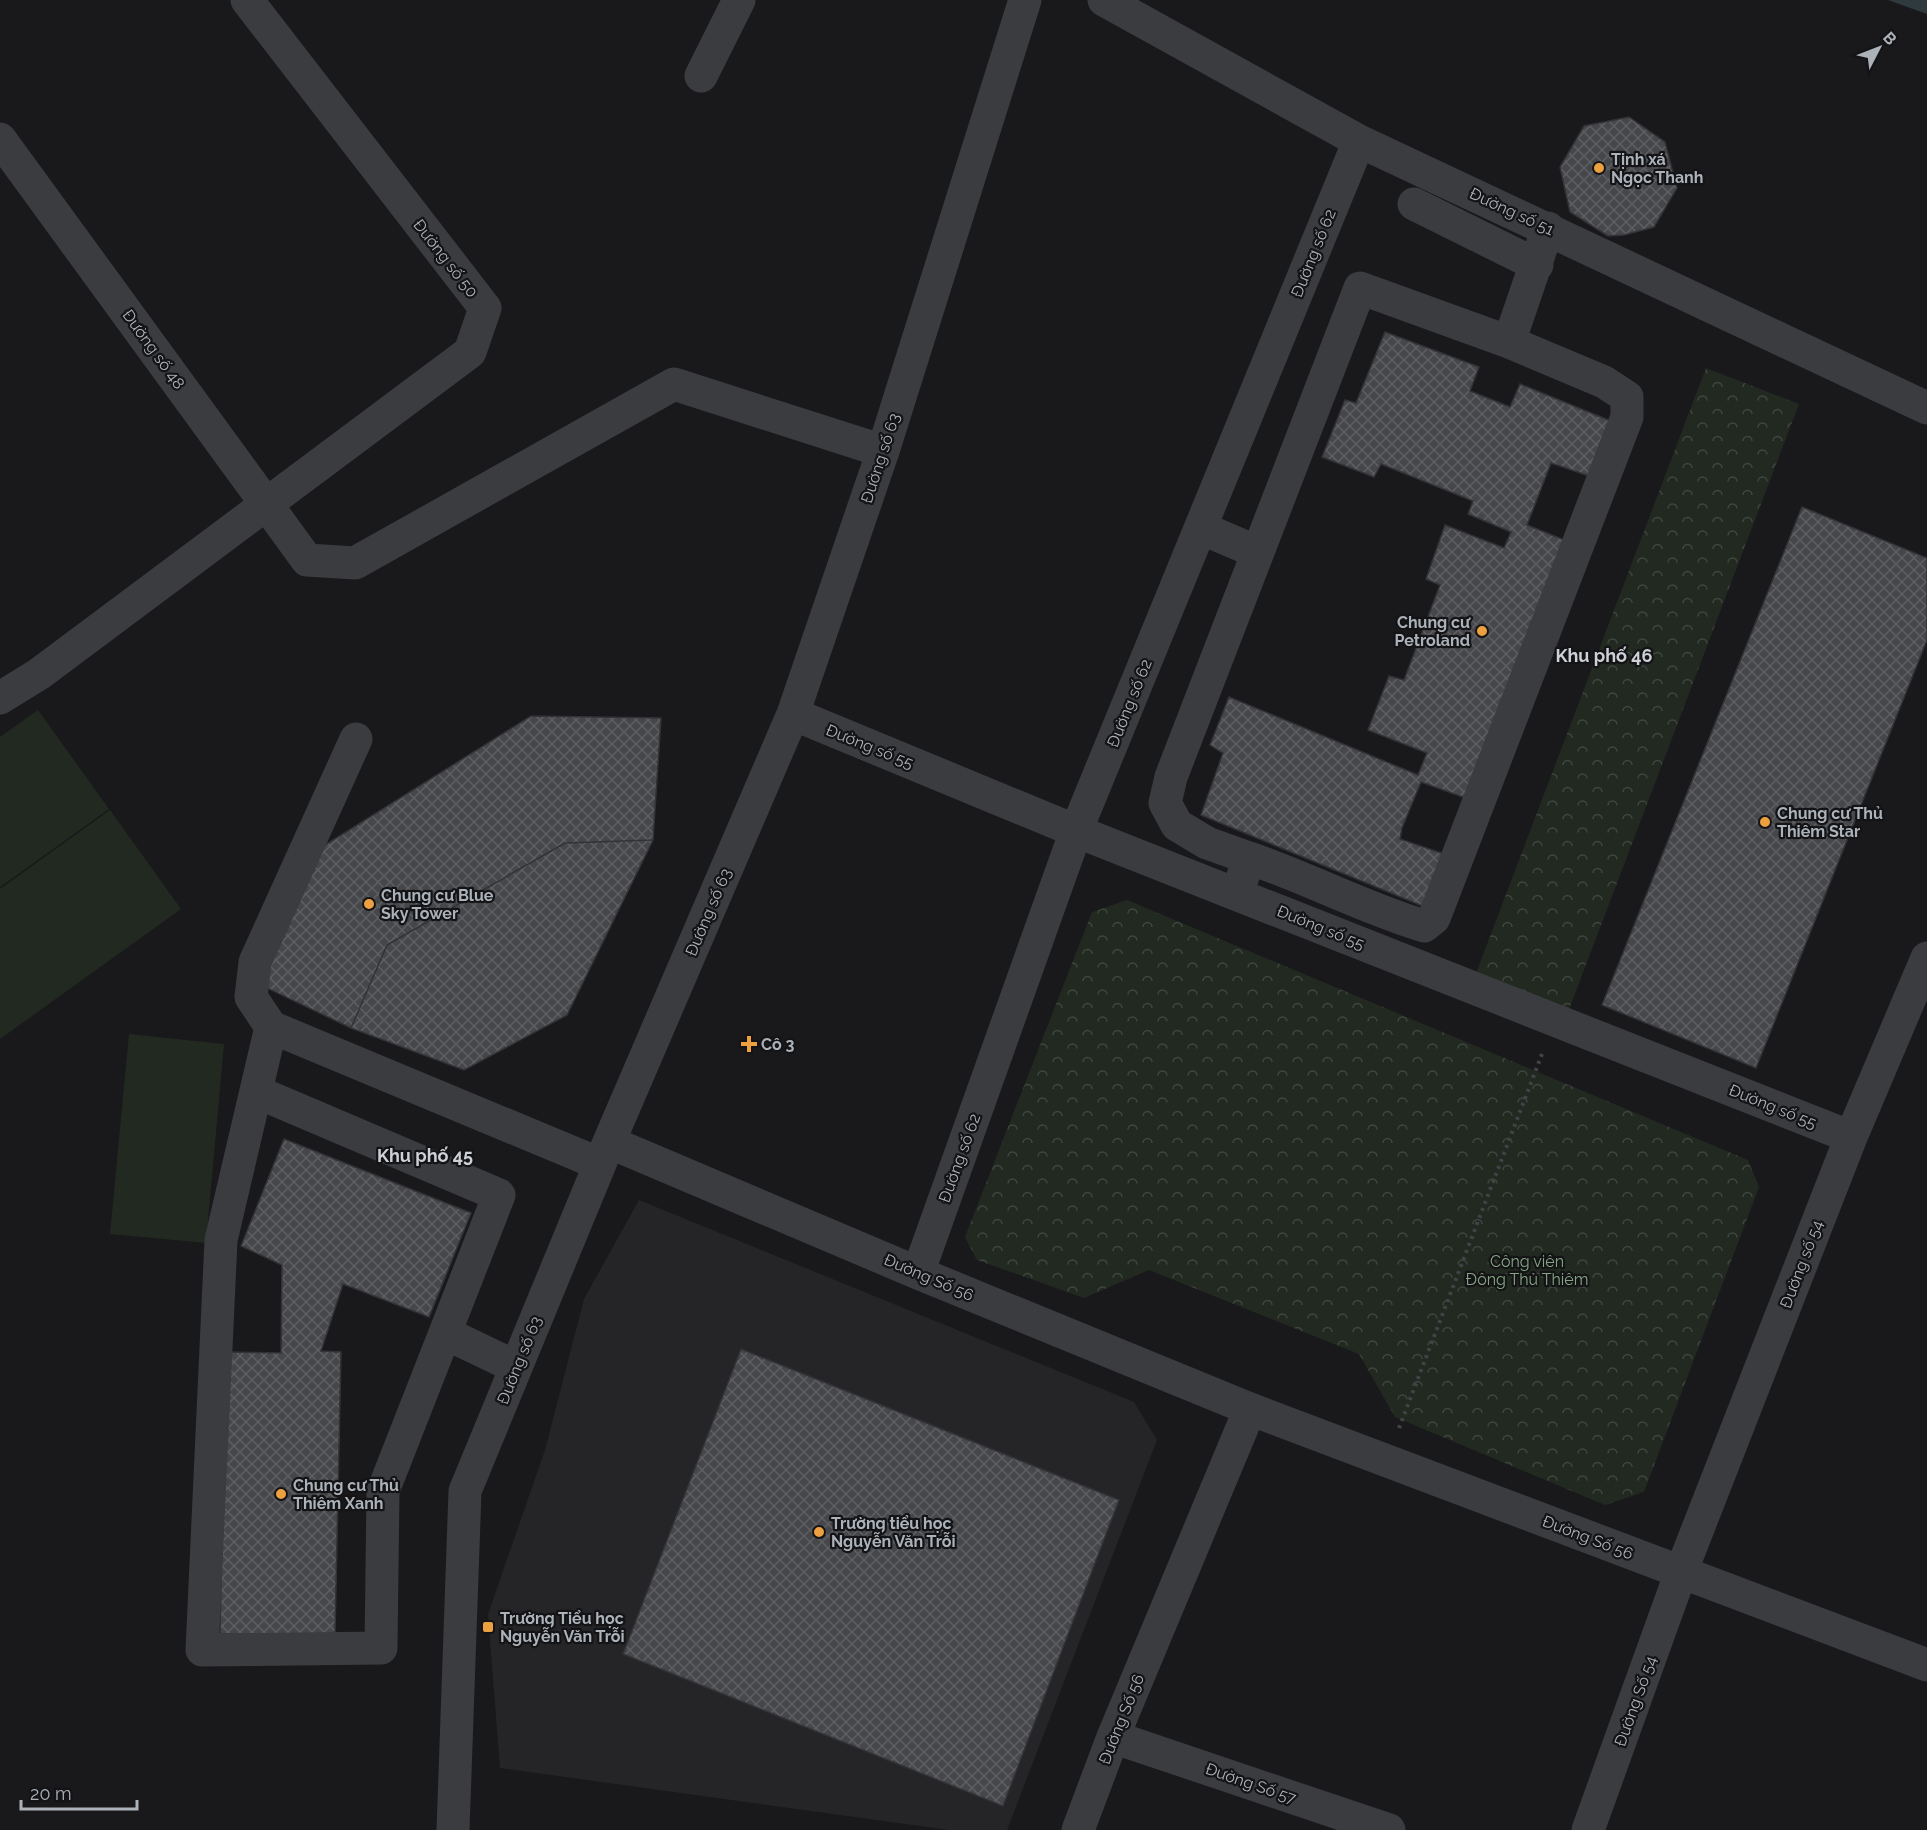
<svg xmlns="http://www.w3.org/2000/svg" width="1927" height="1830" font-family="Raleway,sans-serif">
	<defs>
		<pattern id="forest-crowns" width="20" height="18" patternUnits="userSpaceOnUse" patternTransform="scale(1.5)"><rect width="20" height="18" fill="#212921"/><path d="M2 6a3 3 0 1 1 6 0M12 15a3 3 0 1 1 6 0" fill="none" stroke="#3f463f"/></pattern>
		<pattern id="building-cross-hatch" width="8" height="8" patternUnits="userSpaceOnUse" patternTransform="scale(1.5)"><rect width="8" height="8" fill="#46474b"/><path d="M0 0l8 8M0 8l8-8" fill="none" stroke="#5e5f63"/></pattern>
	</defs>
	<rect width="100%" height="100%" fill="#19191b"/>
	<path fill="#252528" d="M639,1200L1134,1402L1157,1440L1007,1830H949L500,1768L488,1614L545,1450L584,1299Z"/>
	<path fill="#212921" d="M38,710L109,809L0,887V737Z
		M110,810L181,909L0,1039V889Z
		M129,1034L224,1044L206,1243L110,1234Z"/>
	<path fill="url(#forest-crowns)" d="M1706,368L1799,404L1568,1012L1475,976Z
		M1127,900L1748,1160L1759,1187L1644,1492L1605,1505L1395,1417L1359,1354L1149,1270L1084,1298L977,1260L965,1237L1092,912Z"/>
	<path fill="#2f3a3f" d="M1888,0H1927V14Z"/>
	<path fill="url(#building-cross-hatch)" stroke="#333337" stroke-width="1.5" d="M1629,117L1665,142L1677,188L1654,227L1624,235L1608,236L1570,212L1560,167L1584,126Z
		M1385,332L1479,367L1470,391L1510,407L1520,384L1618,424L1598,479L1551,463L1527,525L1574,544L1474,801L1421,782L1402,828L1400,839L1444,854L1425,907L1201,815L1223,753L1210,745L1229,697L1418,775L1427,753L1368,730L1389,676L1404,680L1440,585L1426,579L1445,525L1504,548L1511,532L1468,514L1473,501L1381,464L1374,477L1322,457L1345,400L1356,403Z
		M1802,507L1927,558V640L1756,1068L1602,1005Z
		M531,716L661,718L653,840L565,843L387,945L351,1028L244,977L298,862Z
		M531,716L661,718L653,840L567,1015L464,1070L351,1028L244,977L298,862Z
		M284,1139L471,1213L429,1317L343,1284L321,1351L341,1352L335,1634H220L226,1352L281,1353L282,1265L241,1246Z
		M741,1349L1119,1500L1003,1806L623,1654Z"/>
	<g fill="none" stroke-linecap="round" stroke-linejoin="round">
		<path stroke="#404347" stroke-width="4" stroke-dasharray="3 4.5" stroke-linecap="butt" d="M1399,1428L1542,1054"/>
		<path stroke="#3a3c40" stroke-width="33" d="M1104,0L1359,141L1927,408
			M701,76L739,0
			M0,139L307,560L355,563L674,384L883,451
			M1414,204L1537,265
			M1201,528L1257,552
			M0,698L39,674L470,352L485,308L247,0
			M793,714L1076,831L1851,1137
			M356,739L255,962L251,997L271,1027L600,1164
			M1249,858L1207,843L1177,825L1165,803L1171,777L1360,288L1509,342
			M1237,894L1249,858C1308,878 1364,908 1424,926L1434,918L1627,417V397L1604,382L1509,342L1548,228
			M271,1027L221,1240L202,1650L381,1648L383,1491L445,1333L516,1367
			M257,1092L499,1195L445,1333
			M609,1142L918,1273L1250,1409L1927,1665
			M918,1273L1076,831L1359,141
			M1113,1737L1389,1830
			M453,1830L465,1491L609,1142L793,714L883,451L1025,0
			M1078,1830L1113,1737L1250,1409
			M1588,1830L1681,1572L1851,1137L1927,958"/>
	</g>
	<g fill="#eda03f" stroke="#141416" stroke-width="2">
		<circle cx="1599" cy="168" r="6"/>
		<circle cx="1482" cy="631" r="6"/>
		<circle cx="1765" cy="822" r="6"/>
		<circle cx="369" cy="904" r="6"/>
		<path d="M746 1035h6v6h6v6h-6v6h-6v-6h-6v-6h6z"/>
		<circle cx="281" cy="1494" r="6"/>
		<circle cx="819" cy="1532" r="6"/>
		<rect x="482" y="1621" width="12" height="12" rx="3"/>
	</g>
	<g text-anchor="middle" stroke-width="4.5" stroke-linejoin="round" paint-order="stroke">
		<g font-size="16" font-weight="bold" fill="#acb2ba" stroke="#141416" text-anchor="start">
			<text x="1611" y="165">Tịnh xá<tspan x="1611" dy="18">Ngọc Thanh</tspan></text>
			<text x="1470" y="628" text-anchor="end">Chung cư<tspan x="1470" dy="18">Petroland</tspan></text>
			<text x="1777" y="819">Chung cư Thủ<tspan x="1777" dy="18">Thiêm Star</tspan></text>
			<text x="381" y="901">Chung cư Blue<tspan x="381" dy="18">Sky Tower</tspan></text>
			<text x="761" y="1050">Cô 3</text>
			<text x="293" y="1491">Chung cư Thủ<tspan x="293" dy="18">Thiêm Xanh</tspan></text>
			<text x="831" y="1529">Trường tiểu học<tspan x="831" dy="18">Nguyễn Văn Trỗi</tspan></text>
			<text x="500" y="1624">Trường Tiểu học<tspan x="500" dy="18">Nguyễn Văn Trỗi</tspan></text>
		</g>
		<g font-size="16" fill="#acb2ba" stroke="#141416">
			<text transform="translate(1512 211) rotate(25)" y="6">Đường số 51</text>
			<text transform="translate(1313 253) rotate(-68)" y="6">Đường số 62</text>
			<text transform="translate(446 258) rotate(52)" y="6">Đường số 50</text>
			<text transform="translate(154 349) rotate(54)" y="6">Đường số 48</text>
			<text transform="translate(880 458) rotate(-72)" y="6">Đường số 63</text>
			<text transform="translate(1129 703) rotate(-68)" y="6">Đường số 62</text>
			<text transform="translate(870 746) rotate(22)" y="6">Đường số 55</text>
			<text transform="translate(708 912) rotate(-67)" y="6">Đường số 63</text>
			<text transform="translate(1321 927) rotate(22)" y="6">Đường số 55</text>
			<text transform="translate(1773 1106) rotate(22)" y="6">Đường số 55</text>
			<text transform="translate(959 1158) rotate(-70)" y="6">Đường số 62</text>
			<text transform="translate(1801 1264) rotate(-69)" y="6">Đường số 54</text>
			<text transform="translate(929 1277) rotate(23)" y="6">Đường Số 56</text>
			<text transform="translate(519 1360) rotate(-68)" y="6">Đường số 63</text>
			<text transform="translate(1588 1537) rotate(21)" y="6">Đường Số 56</text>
			<text transform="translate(1635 1701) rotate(-70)" y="6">Đường Số 54</text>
			<text transform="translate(1121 1719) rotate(-68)" y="6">Đường Số 56</text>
			<text transform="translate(1251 1783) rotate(19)" y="6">Đường Số 57</text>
		</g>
		<g font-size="16" fill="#85a584" stroke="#141416">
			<text x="1527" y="1267">Công viên<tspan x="1527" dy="18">Đông Thủ Thiêm</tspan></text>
		</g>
		<g font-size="18" font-weight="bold" fill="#cdd0d6" stroke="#141416">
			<text x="1604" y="662">Khu phố 46</text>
			<text x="425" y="1162">Khu phố 45</text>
		</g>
	</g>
	<g transform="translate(1879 48) rotate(48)" stroke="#141416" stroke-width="4.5" paint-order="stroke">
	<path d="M0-4.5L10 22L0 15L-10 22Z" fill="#acb2ba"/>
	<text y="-9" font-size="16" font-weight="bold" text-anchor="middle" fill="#acb2ba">B</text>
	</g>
	<path d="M21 1800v9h116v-9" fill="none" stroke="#acb2ba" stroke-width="3"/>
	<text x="30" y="1800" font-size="18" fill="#acb2ba" stroke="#141416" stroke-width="4.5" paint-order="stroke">20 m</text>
</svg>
